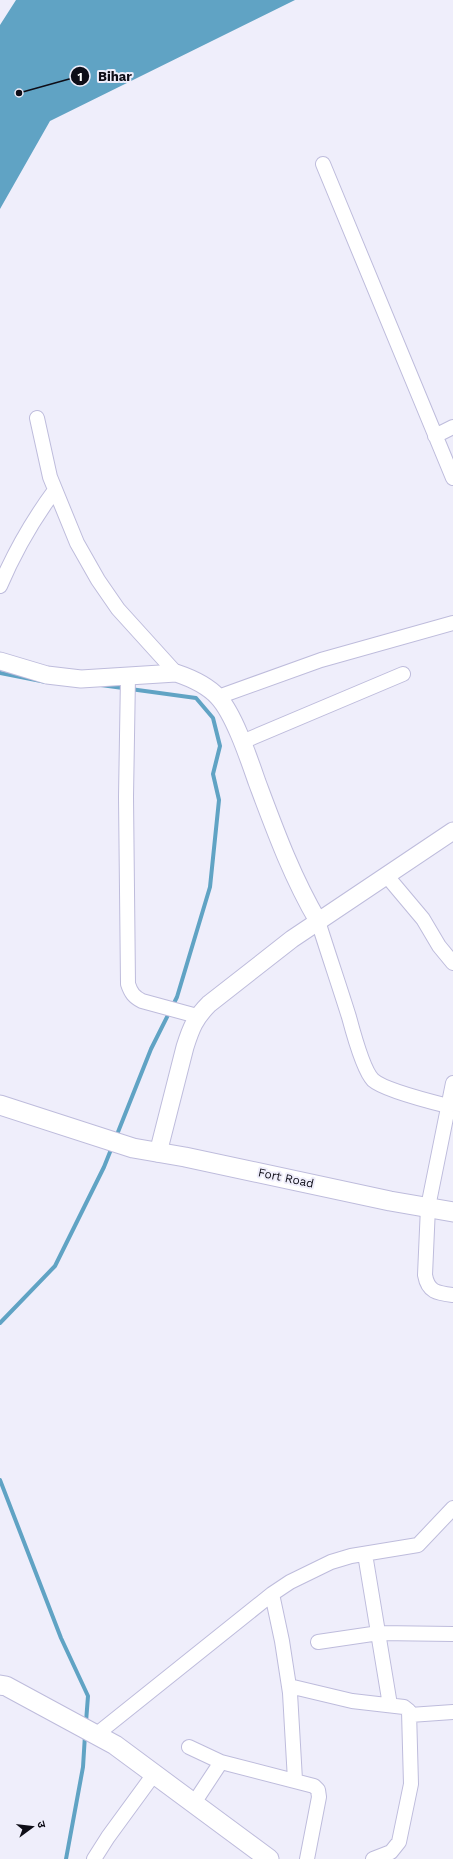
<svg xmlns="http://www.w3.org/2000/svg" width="453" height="1859" font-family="'Work Sans','Noto Sans Devanagari',sans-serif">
	<rect width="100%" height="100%" fill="#efeefb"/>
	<path fill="#60a3c4" d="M16,0H295L50,121L0,209V25Z"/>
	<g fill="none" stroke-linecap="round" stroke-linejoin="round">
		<path stroke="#60a3c4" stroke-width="4" d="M0,673L46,682
			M101,685L196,698L213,718L220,746L213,774L219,800L210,887L177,997L151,1049L116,1137
			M0,1323L55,1266L104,1167L112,1147
			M0,1480L61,1638L88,1696L86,1722
			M66,1859L83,1767L85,1735"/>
		<g stroke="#bebcdc" stroke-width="16">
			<path id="minor" d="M323,164L453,478
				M37,418L50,477L77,543L98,580L118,609L176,673
				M435,436L453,427
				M0,586C15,551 32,521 55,490
				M128,676L126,797L128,984C131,993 134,997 142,1001L197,1016
				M218,697L321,660L453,623
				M242,742L403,674
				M386,875L423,919L439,946L453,963
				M318,921C328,953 339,985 349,1017C353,1032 363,1070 373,1080C384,1090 432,1102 448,1106
				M453,1083L428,1207L425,1275C428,1292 437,1293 453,1295
				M365,1554L390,1705
				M272,1594L282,1641L290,1693L295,1780
				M318,1642L379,1633L453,1634
				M289,1686L352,1701L404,1707L409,1711L411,1784L399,1842L391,1852L373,1859
				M410,1715L453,1712
				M97,1734L272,1594L290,1582L331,1562L351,1556L418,1545L453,1508
				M189,1747L221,1762L314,1786L318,1790L319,1797L307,1859
				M194,1803L221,1762
				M94,1859L108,1837L154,1774"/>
		</g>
		<g stroke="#bebcdc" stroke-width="19">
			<path id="tertiary" d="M0,661L47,675L81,679L176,673C191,678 207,685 218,697C234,714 249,759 257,782C275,830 292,877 318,921
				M158,1153L185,1047C191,1028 195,1018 209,1004L292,939L453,831"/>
		</g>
		<g stroke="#bebcdc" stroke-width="21">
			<path id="secondary" d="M0,1105L133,1148L185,1157L390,1201L453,1212
				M0,1685L6,1686L115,1745L269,1859"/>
		</g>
		<use href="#minor" stroke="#fff" stroke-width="14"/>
		<use href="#tertiary" stroke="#fff" stroke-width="17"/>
		<use href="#secondary" stroke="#fff" stroke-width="19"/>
	</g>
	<g text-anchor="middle" stroke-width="4" stroke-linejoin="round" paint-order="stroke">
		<g font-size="12" fill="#0e0d17" stroke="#efeefb">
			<text transform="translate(286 1178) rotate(12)" y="4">Fort Road</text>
		</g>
	</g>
	<path fill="none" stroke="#0e0d17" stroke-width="1.5" d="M19 93L80 76"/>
	<g fill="#0e0d17" stroke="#efeefb" stroke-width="1.5">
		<circle cx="19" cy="93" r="4"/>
		<circle cx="80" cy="76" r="10"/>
	</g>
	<g font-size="12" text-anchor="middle" font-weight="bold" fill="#fff">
		<text x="80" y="81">1</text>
	</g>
	<g font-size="13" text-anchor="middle" font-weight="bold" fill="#0e0d17" stroke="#efeefb" stroke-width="4" stroke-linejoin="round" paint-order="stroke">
		<text x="115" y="81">Bihar</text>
	</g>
	<g transform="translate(32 1827) rotate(75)" stroke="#efeefb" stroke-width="3" paint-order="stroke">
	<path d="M0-3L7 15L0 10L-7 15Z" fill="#0e0d17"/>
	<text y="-6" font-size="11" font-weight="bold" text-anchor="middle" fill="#0e0d17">उ</text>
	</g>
</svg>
